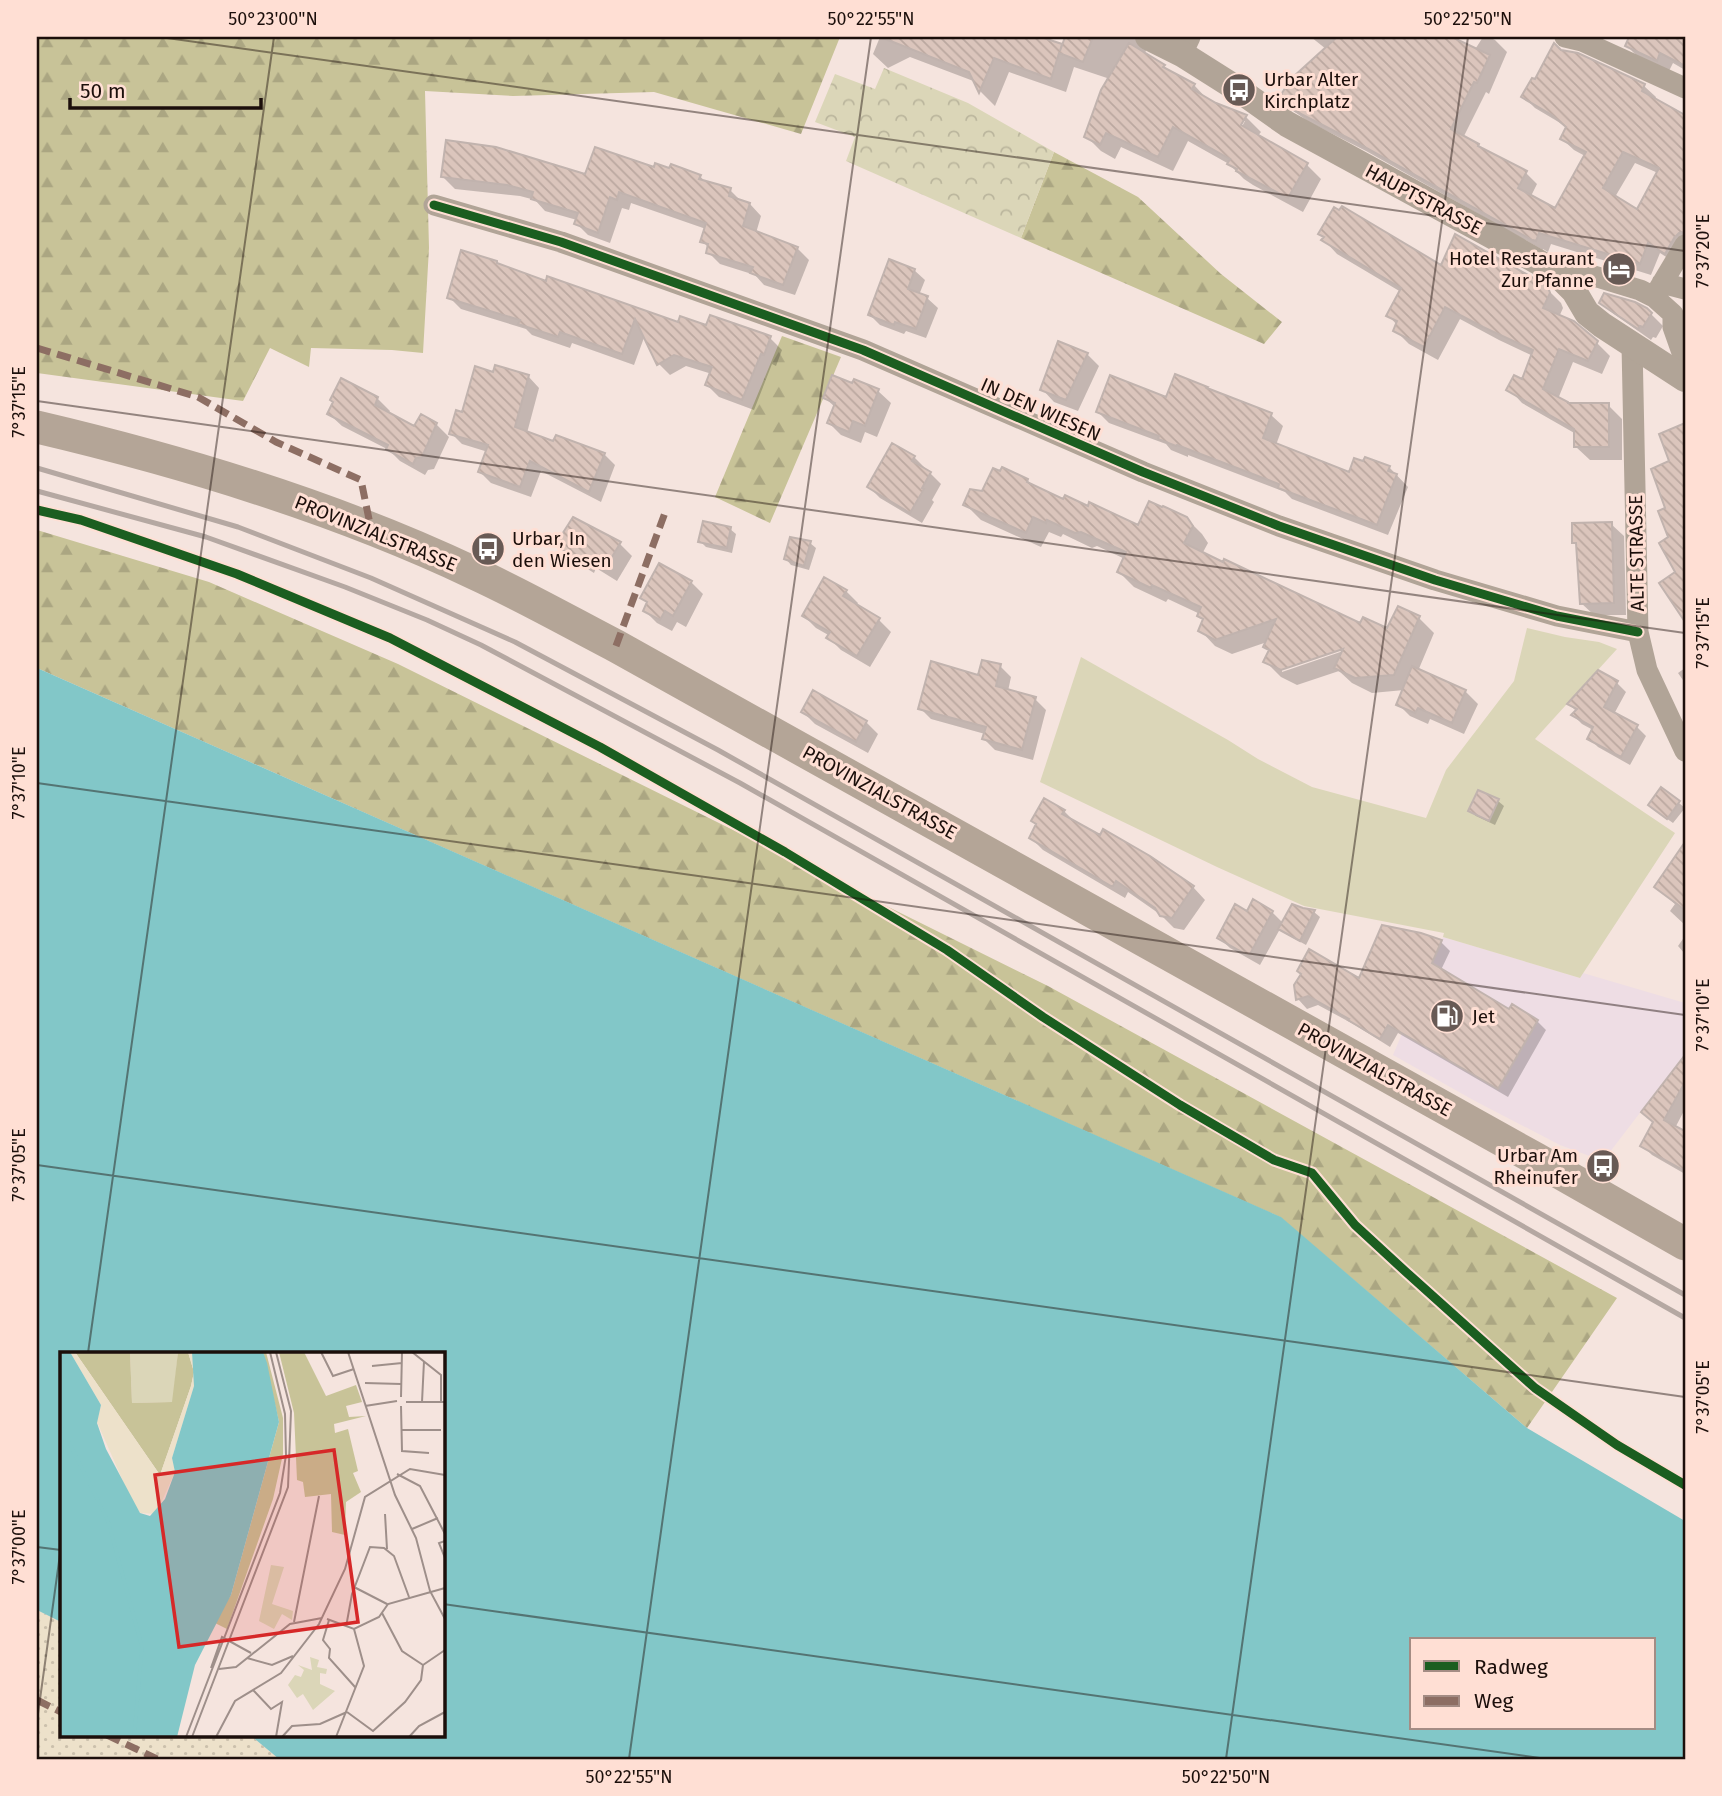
<svg xmlns="http://www.w3.org/2000/svg" width="1722" height="1796" font-family="'Fira Sans',sans-serif">
	<defs>
		<pattern id="forest-firs" width="22" height="20" patternUnits="userSpaceOnUse" patternTransform="scale(1.75)"><rect width="22" height="20" fill="#c8c398"/><path d="M5 1l3.5 6h-7zM16 11l3.5 6h-7z" fill="#aba682"/></pattern>
		<pattern id="sand-dots" width="8" height="8" patternUnits="userSpaceOnUse" patternTransform="scale(1.75)"><rect width="8" height="8" fill="#ede1ca"/><path d="M2 2h.1M6 6h.1" fill="none" stroke="#cbc0ac" stroke-width="1.8" stroke-linecap="round"/></pattern>
		<pattern id="park-crowns" width="20" height="18" patternUnits="userSpaceOnUse" patternTransform="scale(1.75)"><rect width="20" height="18" fill="#dbd6b8"/><path d="M2 6a3 3 0 1 1 6 0M12 15a3 3 0 1 1 6 0" fill="none" stroke="#bbb69d"/></pattern>
		<pattern id="building-back-hatch" width="6" height="6" patternUnits="userSpaceOnUse" patternTransform="scale(1.75)"><rect width="6" height="6" fill="#dbc5bc"/><path d="M-1 5l2 2M0 0l6 6M5-1l2 2" fill="none" stroke="#bba8a0"/></pattern>
	</defs>
	<rect width="100%" height="100%" fill="#f5e4de"/>
	<path fill="#eedde4" d="M1443,937L1580,978L1583,973L1685,1003V1054L1603,1161L1560,1145L1475,1101L1393,1055Z"/>
	<path fill="#dbd6b8" d="M1527,628L1565,637L1599,642L1617,649L1535,739L1675,833L1580,978L1443,937L1444,933L1304,906L1217,867L1040,782L1081,657L1228,740L1258,759L1312,787L1426,818L1446,770L1514,681Z"/>
	<path fill="url(#forest-firs)" d="M37,37H840L801,134L654,92L513,96L425,91L429,248L423,353L392,350L311,348L309,367L270,348L243,401L37,373Z
		M1054,152L1138,197L1221,274L1282,322L1264,344L1021,238Z
		M782,336L841,357L770,523L715,497Z
		M37,530L209,582L398,664L1048,986L1617,1298L1527,1428L1280,1217L37,668Z"/>
	<path fill="url(#sand-dots)" d="M37,1610L61,1622V1735H250L279,1759H37Z"/>
	<path fill="url(#park-crowns)" d="M884,68L968,103L1054,152L1021,238L846,161L855,137L815,122L835,74L875,89Z"/>
	<path fill="#82c7c8" fill-rule="evenodd" d="M37,668L1281,1217L1527,1428L1685,1521V1759H279L250,1735H443V1353H61V1622L37,1610ZM1412,1640H1654V1728H1412Z"/>
	<path fill="#0003" fill-rule="evenodd" d="M880,37H1021L1028,39L1029,37H1036L1063,47L1067,37H1159L1149,44L1144,55L1164,66L1171,73L1194,85L1209,101L1246,117L1261,132L1257,137L1307,165L1321,179L1303,212L1253,185L1244,179L1229,164L1188,141L1173,171L1121,147L1115,159L1101,151L1086,136L1107,78L1074,67L1066,92L1009,72L995,106L981,92L976,82L910,57L888,68L873,54ZM1241,121H1245L1238,134Z
		M1311,37H1446L1456,46L1436,110L1483,37H1489L1495,40L1507,52L1489,94L1486,92L1463,138L1478,146L1483,151L1526,173L1537,184L1531,196L1556,210L1585,156L1574,150L1562,139L1567,127L1535,108L1523,96L1561,51L1644,86L1656,97L1655,100L1685,117V250L1677,264L1660,253L1651,275L1551,244L1548,252L1543,249V250L1366,151L1309,122L1292,110L1281,98L1326,49ZM1635,163L1658,173L1638,212L1615,197Z
		M1631,37H1685V70L1673,63L1669,71L1639,58L1627,46Z
		M655,170L700,176L706,183L730,190L742,202L750,204L761,216L756,233L797,248L809,260L795,295L764,285L755,275L720,264L708,252L709,248L702,241L706,229L631,203L629,210L622,208L610,243L588,235L576,223L577,220L545,211L535,200L520,196L455,189L443,177L586,176Z
		M1324,240L1441,267L1543,285L1561,303L1563,308L1559,317L1596,342L1610,356L1602,374L1573,362L1558,399L1567,404L1608,405L1622,419V460H1590L1576,447V434L1522,403L1509,389L1522,381L1533,356L1499,340L1460,319L1438,360L1409,344L1395,330L1397,325L1388,315L1401,292L1337,254Z
		M499,266L547,283L679,324L707,327L770,338L782,350L776,366L772,364L754,410L719,397L707,385L712,374L686,366L670,375L659,364L645,335L634,365L572,343L570,348L532,335L526,329L461,309L449,297Z
		M914,270L925,280L919,295L927,298L938,308L926,338L906,331L904,334L880,325L870,315Z
		M1601,302L1651,314L1663,326L1656,338L1653,337L1651,340L1614,314Z
		M1087,354L1099,366L1078,411L1054,402L1042,389Z
		M494,374L528,376L539,388L527,433L554,443L604,454L615,465L601,502L541,471L531,497L491,483L480,472L488,452L462,444L451,433L463,414Z
		M855,381L878,391L891,403L877,437L865,432L861,443L841,435L829,423L835,407L825,398L853,385Z
		M377,398L390,411L388,414L414,429L436,424L449,437L434,469L428,470L425,475L400,461L389,450L342,426L329,414Z
		M1167,399L1271,415L1283,426L1276,445L1350,474L1389,467L1408,487L1388,535L1292,499L1285,492L1188,455V457L1171,450L1166,444L1109,423L1098,412Z
		M1685,425V619L1661,583L1677,572L1671,538L1667,509L1671,462L1661,435Z
		M914,457L941,484L932,500L934,502L922,523L880,498L869,487Z
		M1027,480L1034,487L1064,501L1139,528L1186,518L1202,534L1208,543L1202,554L1361,625L1388,630L1419,618L1434,633L1418,671L1465,691L1478,704L1464,734L1430,719L1428,724L1410,716L1398,704L1404,690L1372,693L1352,683L1339,671L1297,685L1281,677L1265,661L1270,652L1265,647L1267,642L1232,654L1215,646L1200,630L1204,621L1199,616L1200,614L1168,599L1166,602L1134,587L1119,572L1125,559L1097,546L1092,548L1063,534L1061,537L1049,532L1041,547L981,520L965,504L972,489L983,493ZM1351,645L1352,648L1282,672V668Z
		M1611,524L1624,536L1626,615H1594L1581,603L1578,547L1574,542Z
		M730,529L736,534L732,553L706,547L700,541Z
		M560,542L620,544L632,556L617,581L596,568L594,573L575,561L563,549L564,547Z
		M810,543L816,548L809,570L791,565L786,559Z
		M691,582L703,594L686,627L677,622L672,631L657,623L645,611L648,604L642,598Z
		M846,591L858,603L856,606L879,620L891,632L870,667L841,650L829,638L830,636L816,628L804,616Z
		M1000,666L1011,677L1008,691L1035,699L1046,710L1033,760L995,750L984,739L985,734L931,719L920,708Z
		M1685,668V683L1678,673Z
		M1617,683L1626,692L1614,714L1637,727L1646,736L1630,765L1598,747L1589,738L1593,730L1582,724L1573,715L1577,712L1569,704Z
		M803,712L866,722L878,734L868,753L815,724Z
		M1662,789L1685,808L1673,823L1656,811Z
		M1498,801L1504,806L1495,825L1476,816L1470,811Z
		M1064,811L1076,823L1193,887L1205,900L1184,930L1174,928L1161,915L1128,892L1125,898L1043,850L1031,838Z
		M1682,850L1685,853V925L1670,911L1675,904L1656,886Z
		M1302,910L1314,912L1320,917L1306,945L1286,934L1280,929L1260,965L1230,948L1219,938L1247,913L1272,912L1283,923Z
		M1685,936V954L1678,946Z
		M1441,942L1450,951L1441,970L1510,1011L1537,1021L1546,1030L1508,1097L1398,1033L1390,1047L1355,1025L1318,1005L1307,1009L1298,999L1296,986L1360,980Z
		M1685,1057V1109L1675,1128L1685,1133V1174L1652,1155L1642,1145L1655,1122L1643,1111Z"/>
	<path fill="url(#building-back-hatch)" stroke="#c1b3ae" stroke-width="2" fill-rule="evenodd" d="M883,37H1041L1062,44L1060,51L1065,37H1093L1083,62L1059,53L1051,79L994,58L979,93L969,72L883,38Z
		M1337,37H1452L1490,55L1477,83L1474,82L1451,129L1479,144L1478,146L1527,171L1518,188L1555,208L1586,152L1560,139L1566,127L1552,115L1521,97L1532,78L1535,79L1554,43L1561,50L1578,53L1645,84L1642,91L1685,115V232L1679,233L1674,238L1665,254L1648,243L1640,264L1539,233L1536,241L1533,240L1534,241L1352,140L1295,111L1278,99L1292,78ZM1623,152L1659,168L1637,209L1603,188Z
		M1629,37H1685V66L1660,53L1657,61L1625,46Z
		M1129,43L1165,65L1163,67L1195,84L1192,89L1216,103L1247,115L1241,125L1308,163L1288,198L1236,171L1237,169L1227,164L1230,159L1173,127L1158,157L1106,133L1100,145L1084,137L1101,90Z
		M446,140L496,147L585,174L595,147L654,167L655,163L669,168L671,164L701,175L699,179L731,188L729,196L750,203L743,226L798,247L783,285L750,273L753,267L706,253L708,244L700,242L706,223L619,192L617,200L610,197L598,233L574,224L578,213L531,199L533,192L507,185L441,177Z
		M1342,206L1441,265L1455,234L1544,284L1548,287L1550,293L1543,308L1574,321L1598,341L1588,361L1559,349L1543,389L1568,402V403H1609V447H1574V429L1506,390L1514,375L1522,379L1533,350L1483,327L1445,307L1424,347L1393,331L1397,321L1386,316L1401,288L1321,240L1324,237L1318,234L1334,207L1339,210Z
		M461,250L497,261V263L546,281L547,276L678,322L680,316L706,325L710,315L771,336L764,355L761,354L742,400L705,385L712,367L674,355L657,365L635,319L622,354L560,332L558,337L518,324L520,320L447,298Z
		M889,259L915,269L908,289L928,296L916,329L895,322L894,325L868,315Z
		M1604,293L1635,302L1647,308L1652,313L1643,327L1640,326L1638,329L1599,303Z
		M1058,341L1088,353L1066,400L1040,390Z
		M495,365L529,375L515,427L553,441L556,435L605,453L589,492L530,461L520,487L478,472L488,445L449,434L456,410L462,412L475,366L493,372Z
		M1175,374L1208,387L1207,388L1272,413L1263,438L1349,472L1354,458L1363,461L1365,457L1390,466L1388,471L1397,474L1377,525L1278,488L1279,484L1177,445L1176,446L1158,439L1159,436L1096,412L1110,375L1166,397Z
		M832,375L852,383L854,379L879,389L865,426L853,421L849,432L827,423L835,403L823,398Z
		M341,378L378,397L375,405L414,426L421,414L437,423L422,457L416,458L413,464L386,449L388,445L327,414L333,402L330,400Z
		M1685,423V622L1659,583L1675,572L1659,543L1668,537L1658,511L1665,508L1651,469L1669,461L1659,434Z
		M892,443L915,456L912,461L931,472L922,488L924,489L910,513L867,487Z
		M1002,467L1028,479L1027,482L1063,499L1065,495L1088,506L1089,502L1138,525L1149,501L1162,507L1163,506L1187,517L1193,526L1184,543L1223,562L1224,559L1360,623L1363,617L1387,628L1398,606L1420,616L1394,675L1355,678L1334,668L1343,649L1281,670L1263,662L1269,650L1263,647L1276,619L1215,640L1198,631L1203,619L1197,616L1201,607L1152,585L1151,588L1117,572L1126,552L1081,532L1075,533L1047,520L1046,523L1033,517L1026,533L963,505L970,489L982,491L993,468L1000,471Z
		M573,517L621,542L604,570L584,557L581,562L561,549L563,545L557,542Z
		M703,521L731,527L727,548L698,542Z
		M1612,522L1614,603L1580,604L1576,543H1572V523Z
		M790,537L811,541L804,566L784,559Z
		M659,563L692,581L673,616L665,611L660,620L643,611L647,602L640,598Z
		M824,577L847,590L843,596L880,618L857,656L826,638L830,632L802,616Z
		M982,660L1001,664L996,686L1036,697L1022,750L982,739L986,727L918,709L931,661L978,675Z
		M1412,666L1466,690L1452,723L1418,708L1415,713L1396,705Z
		M1598,670L1618,681L1604,707L1638,725L1621,757L1587,739L1593,727L1571,715L1577,709L1567,704Z
		M813,690L867,721L856,742L801,712Z
		M1661,787L1680,801L1667,819L1648,805Z
		M1478,790L1499,799L1489,821L1468,811Z
		M1044,798L1065,810L1062,814L1100,835L1103,829L1150,856L1194,886L1172,918L1160,916L1155,908L1116,881L1113,886H1111L1029,838L1036,824L1031,821Z
		M1685,842V910L1654,887Z
		M1253,899L1273,911L1249,956L1217,938L1235,904L1247,911Z
		M1292,904L1303,908L1315,910L1300,941L1278,929Z
		M1382,925L1421,933L1442,940L1432,963L1509,1009L1512,1004L1538,1020L1498,1089L1388,1025L1380,1039L1348,1020L1349,1019L1308,996L1296,1000L1294,985L1301,974L1297,971L1309,949L1359,978Z
		M1685,1055V1082L1664,1120L1685,1131V1171L1640,1146L1653,1122L1641,1112Z"/>
	<g fill="none" stroke-linecap="round" stroke-linejoin="round">
		<path stroke="#b1a497" stroke-width="21" d="M1565,37L1582,41L1685,88
			M1182,54L1190,37
			M434,205L561,242L863,350L1143,472L1279,526L1435,580L1557,616L1638,632
			M1563,278L1594,276L1640,290L1654,297L1673,314V327L1685,361
			M1662,283L1685,289
			M1654,297L1685,245
			M1632,345L1638,632L1647,670L1685,751"/>
		<path stroke="#b1a497" stroke-width="26" d="M1148,37L1182,54L1239,90L1287,124L1498,239L1554,271L1574,291L1587,313L1602,325L1685,379"/>
		<path stroke="#b4a597" stroke-width="33" d="M37,427C186,462 335,507 474,573C522,595 568,621 616,646L1536,1159L1685,1244"/>
		<path stroke="#b5a8a2" stroke-width="5" d="M37,468L238,527L371,578L515,642L718,750L1685,1295
			M37,491L206,537L345,587L427,620L481,645L740,783L1685,1318"/>
		<path stroke="#8d6e63" stroke-width="7" stroke-dasharray="14 7" stroke-linecap="butt" d="M37,348L198,397L276,442L361,480L371,529
			M616,646L666,510
			M37,1700L61,1712
			M107,1735L157,1759"/>
		<g stroke="#ffdfd4" stroke-width="13">
			<path id="cycleway" d="M434,205L561,242L863,350L1143,472L1279,526L1435,580L1557,616L1638,632
				M37,510L81,520L237,574L390,638L600,747L785,852L947,950L1043,1017L1180,1105L1274,1160L1312,1173L1355,1225L1406,1272L1535,1388L1617,1445L1685,1485"/>
		</g>
		<use href="#cycleway" stroke="#1b5e20" stroke-width="9"/>
	</g>
	<path fill="none" stroke="#1c0f0b" stroke-width="2" stroke-opacity="0.45" d="M160,37L1685,251M37,401L1685,633M37,783L1685,1015M37,1165L1685,1397M88,1353L274,37M37,1547L61,1550M443,1604L1547,1759M37,1721L61,1547M629,1759L871,37M1226,1759L1468,37"/>
	<defs>
		<g id="bus-disc" transform="scale(1.75)"><circle r="9.5" fill="#685a55" stroke="#ffdfd4"/><path d="M-5-6H5V4H4V6H2V4H-2V6H-4V4H-5ZM-3.5-4V0h7V-4ZM-3.5 1.2v1.5H-2V1.2ZM2 1.2v1.5H3.5V1.2Z" fill="#fff"/></g>
		<g id="hotel-disc" transform="scale(1.75)"><circle r="9.5" fill="#685a55" stroke="#ffdfd4"/><path d="M-6-4.5h1.5V1H6V5H4.5V3h-9V5H-6ZM-4 0a1.8 1.8 0 1 1 3.6 0ZM.5 0V-2.5h3Q6-2.5 6 0Z" fill="#fff"/></g>
		<g id="fuel-disc" transform="scale(1.75)"><circle r="9.5" fill="#685a55" stroke="#ffdfd4"/><path d="M-5.5-6h7V0h2V4h1.3V-2.5L3-4.5l.8-.8L6-3V5H2.5V1h-1V6h-7ZM-4.2-4.7v3.2H.2V-4.7Z" fill="#fff"/></g>
	</defs>
	<g fill-rule="evenodd">
		<use href="#bus-disc" x="1239" y="90"/>
		<use href="#hotel-disc" x="1619" y="269"/>
		<use href="#bus-disc" x="488" y="549"/>
		<use href="#fuel-disc" x="1447" y="1016"/>
		<use href="#bus-disc" x="1603" y="1166"/>
	</g>
	<g text-anchor="middle" stroke-width="6" stroke-linejoin="round" paint-order="stroke">
		<g font-size="19" fill="#1c0f0b" stroke="#ffdfd4" text-anchor="start">
			<text x="1264" y="86">Urbar Alter<tspan x="1264" dy="22">Kirchplatz</tspan></text>
			<text x="1594" y="265" text-anchor="end">Hotel Restaurant<tspan x="1594" dy="22">Zur Pfanne</tspan></text>
			<text x="512" y="545">Urbar, In<tspan x="512" dy="22">den Wiesen</tspan></text>
			<text x="1472" y="1023">Jet</text>
			<text x="1578" y="1162" text-anchor="end">Urbar Am<tspan x="1578" dy="22">Rheinufer</tspan></text>
		</g>
		<g font-size="19" fill="#1c0f0b" stroke="#ffdfd4">
			<text transform="translate(1424 199) rotate(28)" y="7">HAUPTSTRASSE</text>
			<text transform="translate(1041 409) rotate(24)" y="7">IN DEN WIESEN</text>
			<text transform="translate(376 533) rotate(22)" y="7">PROVINZIALSTRASSE</text>
			<text transform="translate(1636 553) rotate(-91)" y="7">ALTE STRASSE</text>
			<text transform="translate(880 792) rotate(29)" y="7">PROVINZIALSTRASSE</text>
			<text transform="translate(1375 1069) rotate(29)" y="7">PROVINZIALSTRASSE</text>
		</g>
	</g>
	<g transform="translate(60 1352)">
		<rect width="385" height="385" fill="#f5e4de"/>
		<path d="M70,0H118L113,50L72,51ZM211,213L224,215L212,252L233,259L232,268L222,262L214,277L199,269ZM250,305L259,308L257,315L267,317L266,322L260,321V332L275,339L253,358L243,342L237,346L228,333L235,323L241,325L244,318L238,313L252,318Z" fill="#dbd6b8"/>
		<path d="M15,0H70L72,51L112,50L118,0H128L134,20L131,34L100,123ZM203,0H206L223,66V102L213,147L167,277L153,270L171,243L219,70ZM219,0H244L266,44L296,33L302,50L286,54L289,65L306,64L274,72L275,81L288,77L298,119L293,121L301,140L286,150L285,183L272,180L271,142L245,145L243,130L237,128L234,61Z" fill="#c8c398"/>
		<path d="M10,0H15L100,123L131,34L134,20L128,0H132L135,24L134,34L112,106L115,120L96,162L80,161L70,145L37,70L41,53Z" fill="#ede1ca"/>
		<path d="M0,0H10L41,53L37,71L46,97L80,161L90,164L105,147L115,120L112,106L134,34L132,0H203L207,11L219,70L171,243L135,313L117,385H0Z" fill="#82c7c8"/>
		<path fill="none" stroke="#82c7c8" stroke-width="3.5" d="M0,72L48,169L82,295L74,385"/>
		<path fill="none" stroke="#9e8f8a" stroke-width="2" d="M261,0L273,24L294,17M288,0L335,143L356,186L370,239L385,267M352,0L381,23V50M312,14L342,11M305,31L341,32M341,45L342,0M346,50H385M362,50L364,9M305,54L337,49M341,54L342,99L369,101M341,78H381M337,122L360,134L385,182M325,162L327,197M352,177L378,166M385,189L379,191L385,206M294,235L327,252M322,261L342,299L363,313M267,267L294,277L319,265L328,252L385,236M269,268L263,288L270,297L269,306L295,335M234,270L259,144M286,275L292,242L310,195L324,196L334,204L349,245M187,306L212,313L233,304M363,313L385,298M151,316L162,285L191,301M159,317L176,315L230,272L262,266M193,338L211,357L222,350L216,385M287,360L313,379L345,350L361,328L363,313M126,385L220,141L226,103L225,62L210,0M132,385L228,135L231,59L216,0M156,385L175,349L221,321L259,272L285,217L305,145L350,117L385,123M222,385L232,374L260,372L287,360M276,385L304,314L294,277M349,385L359,374L385,360"/>
		<path fill="#d62828" fill-opacity="0.15" stroke="#d62828" stroke-width="3.5" d="M274,98L298,270L119,295L95,123Z"/>
		<rect width="385" height="385" fill="none" stroke="#1c0f0b" stroke-width="3.5"/>
	</g>
	<rect width="1722" height="1796" fill="none" stroke="#ffdfd4" stroke-width="77"/>
	<rect x="1410" y="1638" width="245" height="91" fill="#ffdfd4" stroke="#a48c84" stroke-width="2"/>
	<rect x="1424" y="1661" width="35" height="10" fill="#1b5e20" stroke="#a48c84" stroke-width="2"/>
	<text x="1474" y="1674" font-size="21" fill="#1c0f0b">Radweg</text>
	<rect x="1424" y="1696" width="35" height="10" fill="#8d6e63" stroke="#a48c84" stroke-width="2"/>
	<text x="1474" y="1708" font-size="21" fill="#1c0f0b">Weg</text>
	<path d="M70 98v10h191v-10" fill="none" stroke="#1c0f0b" stroke-width="3.5"/>
	<text x="80" y="98" font-size="21" fill="#1c0f0b" stroke="#ffdfd4" stroke-width="5" paint-order="stroke">50 m</text>
	<rect x="38" y="38" width="1646" height="1720" fill="none" stroke="#1c0f0b" stroke-width="2.5"/>
	<g font-size="18" text-anchor="middle" fill="#1c0f0b">
		<text x="273" y="25">50°23'00"N</text>
		<text x="871" y="25">50°22'55"N</text>
		<text x="1468" y="25">50°22'50"N</text>
		<text transform="translate(1703 251) rotate(-90)" y="6">7°37'20"E</text>
		<text transform="translate(19 402) rotate(-90)" y="6">7°37'15"E</text>
		<text transform="translate(1703 633) rotate(-90)" y="6">7°37'15"E</text>
		<text transform="translate(19 783) rotate(-90)" y="6">7°37'10"E</text>
		<text transform="translate(1703 1015) rotate(-90)" y="6">7°37'10"E</text>
		<text transform="translate(19 1165) rotate(-90)" y="6">7°37'05"E</text>
		<text transform="translate(1703 1397) rotate(-90)" y="6">7°37'05"E</text>
		<text transform="translate(19 1547) rotate(-90)" y="6">7°37'00"E</text>
		<text x="629" y="1783">50°22'55"N</text>
		<text x="1226" y="1783">50°22'50"N</text>
	</g>
</svg>
